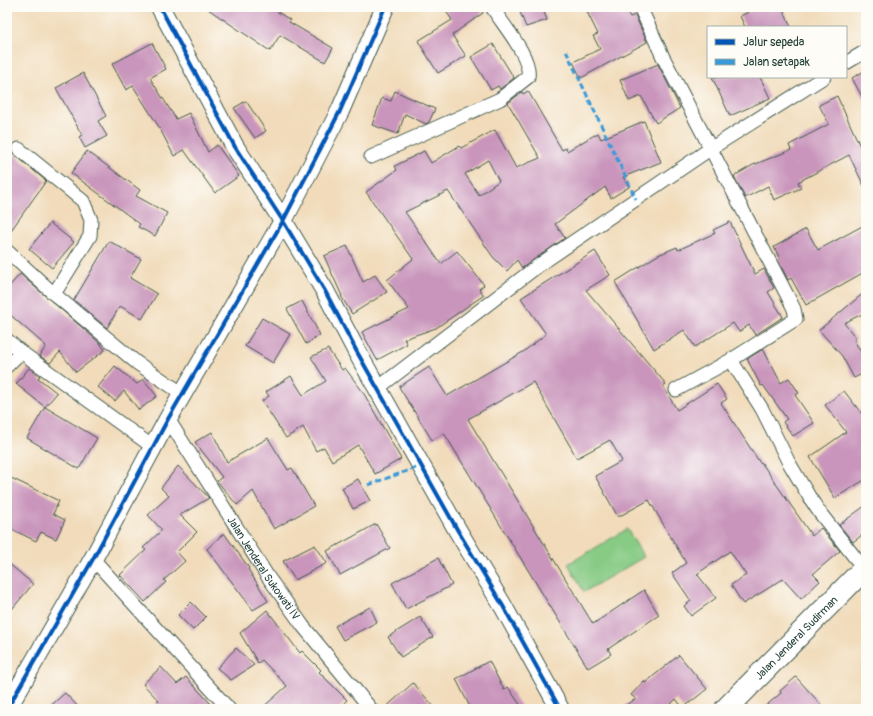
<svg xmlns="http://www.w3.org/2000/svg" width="873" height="716" font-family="Pangolin,sans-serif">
	<rect width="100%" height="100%" fill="#fdfcf7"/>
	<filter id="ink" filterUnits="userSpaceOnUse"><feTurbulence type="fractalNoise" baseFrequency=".025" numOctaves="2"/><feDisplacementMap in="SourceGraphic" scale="8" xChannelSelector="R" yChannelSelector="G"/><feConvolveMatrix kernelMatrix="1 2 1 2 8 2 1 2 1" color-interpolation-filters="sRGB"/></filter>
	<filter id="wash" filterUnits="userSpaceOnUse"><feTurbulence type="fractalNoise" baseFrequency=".012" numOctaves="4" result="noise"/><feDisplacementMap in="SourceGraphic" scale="16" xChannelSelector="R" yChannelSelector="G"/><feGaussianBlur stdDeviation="0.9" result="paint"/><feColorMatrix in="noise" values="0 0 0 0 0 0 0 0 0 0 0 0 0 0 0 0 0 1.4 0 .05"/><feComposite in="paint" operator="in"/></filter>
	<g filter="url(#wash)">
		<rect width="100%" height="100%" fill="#f1dbba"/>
		<path fill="#87cb85" stroke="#53845c" d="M627,529L644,557L584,592L568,564Z"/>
		<g id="blocks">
			<path fill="#c995bc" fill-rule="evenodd" d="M205,7H270L290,20L289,22L333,48L325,62L280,35L270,51Z
				M443,7H467L469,10L473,7H479L483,13L452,35L466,56L438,73L418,41L452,20Z
				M518,7H542L547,20L526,27Z
				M597,7H624L630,17L635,15L647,42L581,78L573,62L600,49L593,36L598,34L587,12Z
				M759,7H782L791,27H745L740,16Z
				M152,43L166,69L150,78L176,119L189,113L208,152L217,145L239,176L215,193L184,150L174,156L159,127L133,86L126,90L112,64Z
				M493,44L514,78L500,89L498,86L491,90L471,57Z
				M658,64L680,108L656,123L641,96L629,101L620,80Z
				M866,70V104L852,78Z
				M83,73L106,116L98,121L107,136L85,148L79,137L82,135L56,88Z
				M712,77H760L770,98L730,116Z
				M395,91L435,109L429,122L426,124L405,114L398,134L372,125L382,98L391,101Z
				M528,91L562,150L566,148L567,151L598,133L601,139L644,121L661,162L623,177L629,187L611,198L605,187L555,224L565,238L522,268L517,260L507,271L493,257L448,191L405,212L441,264L457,251L484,285L479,289L484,295L436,328L404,339L407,344L377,360L362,332L409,309L387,280L413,259L366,192L397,170L395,166L424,151L431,163L459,146L461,148L495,130L516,168L540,158L508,103L522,92L523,94ZM488,160L499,181L479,195L465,174Z
				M837,96L860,146L866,143V190L849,155L798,182L801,188L774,200L768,186L745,198L734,176L753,165L791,150L789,145L829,124L819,105Z
				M246,101L266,131L255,138L234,108Z
				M7,148L46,181L7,236Z
				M87,151L140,190L136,196L167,213L155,236L138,227L140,224L71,173Z
				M730,222L755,274L764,269L774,288L768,292L783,317L755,335L749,325L739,332L733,323L695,347L684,330L654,349L615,282L658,255L677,247L678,250L715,233L713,230Z
				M50,223L74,242L52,268L29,249Z
				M866,224V271L806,305L791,278L788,280L778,260L780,259L774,247L806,229L818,250Z
				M109,241L141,259L130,278L157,294L142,319L120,306L107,328L74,300Z
				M347,246L363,282L375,275L387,292L352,314L341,296H342L324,256Z
				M595,251L610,275L586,290L666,384L663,386L677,410L717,384L727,399L721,403L760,463L761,462L812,536L821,528L840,551L813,574L820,581L801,599L783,579L743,604L731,585L746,575L730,551L697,574L716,598L691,616L684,606L691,601L672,573L686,563L649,500L618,517L595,476L622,461L610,440L577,458L533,382L468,419L593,624L644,590L659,615L608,649L611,654L588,668L444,433L432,440L399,387L429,367L447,396L523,352L546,334L521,298Z
				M20,274L100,343L105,350L76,372L60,352L50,363L40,356L46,346L7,312V289Z
				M866,291V312L844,323L856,338L854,340L866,361V372L854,378L842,356L819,330Z
				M302,301L320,335L306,344L287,309Z
				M262,318L290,334L273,363L245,346Z
				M328,349L342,370L345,368L363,392L401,459L375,474L358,445L332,461L324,447L316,451L303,427L286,438L262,401L269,396L266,392L291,376L303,395L326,381L311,357Z
				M763,349L781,383L789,378L799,393L795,395L814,423L793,436L783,422L787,419L763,385L761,386L747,359Z
				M115,366L137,384L143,379L157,396L139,410L124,391L115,401L98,387Z
				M29,368L40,376L38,378L57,393L45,407L16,384Z
				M844,391L866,419V479L835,498L810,457L846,432L825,405Z
				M45,407L97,438L79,469L27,438Z
				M212,432L227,462L268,438L288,470L292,468L314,506L274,529L253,491L237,505L217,481L222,477L195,442Z
				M178,466L209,498L180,515L197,532L177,552L185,561L164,580L166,582L145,602L120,575L146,550L143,548L162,530L148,515L169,496L161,488Z
				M7,476L59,501L53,514L65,520L56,539L41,532L36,541L7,527Z
				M358,479L370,501L353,509L342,488Z
				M866,505V532L853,542L839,525Z
				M376,524L390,548L340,575L327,551Z
				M224,533L249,568L248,569L268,601L253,610L207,549Z
				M315,545L327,563L295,580L283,561Z
				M438,558L452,585L406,609L392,583Z
				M7,562L33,584L7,615Z
				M191,602L206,617L193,630L178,615Z
				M370,607L377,622L343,640L335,626Z
				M267,610L300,653L302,651L321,670L319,672L347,700L338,709H261L287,686L262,660L258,663L240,633Z
				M420,617L433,637L401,657L388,637Z
				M236,648L254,665L231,680L217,668Z
				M679,655L707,689L683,708L676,699L666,709H619L636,699L631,695L644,681L645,683Z
				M489,661L504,690L508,687L523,709H471L456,679Z
				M161,667L177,684L186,677L210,703L204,709H151L159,701L143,684Z
				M796,677L825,709H762L781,693L780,691Z
				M413,683L436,709H384Z
				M65,693L80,709H47Z"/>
		</g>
	</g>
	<g filter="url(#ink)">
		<use href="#blocks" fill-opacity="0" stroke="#3e5548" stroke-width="1"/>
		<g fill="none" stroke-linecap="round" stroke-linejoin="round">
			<g stroke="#3e5548" stroke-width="15">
				<g id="street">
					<path d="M640,7L663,57L787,295L794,309L796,319L731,360L676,390"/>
					<path d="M846,63L866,51"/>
					<path d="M19,149L83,201L91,220L90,236L54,294L137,363L183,394"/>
					<path d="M371,157L500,99L528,77C532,57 502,24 492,7"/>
					<path d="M7,251L54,294"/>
					<path d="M7,340L21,352L153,447"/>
					<path d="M731,360L762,409L788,461L810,498L820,513L864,569"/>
					<path d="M7,366L21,352"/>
					<path d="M378,388L539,265L710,149L824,77"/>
					<path id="s1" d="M168,419L268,577L303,626L371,709"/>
					<path d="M93,559L229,709"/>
				</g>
			</g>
			<g stroke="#3e5548" stroke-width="20">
				<path id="secondary" d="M160,7L235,147L283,221L325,291L357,352L458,531L503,606L560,709
					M7,709L93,559L168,419L283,221L340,111L385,7"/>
			</g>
			<g stroke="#3e5548" stroke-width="24">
				<g id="highway">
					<path id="s2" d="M726,709L866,567"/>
				</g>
			</g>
			<use href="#street" stroke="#fff" stroke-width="13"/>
			<use href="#secondary" stroke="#fff" stroke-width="18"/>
			<use href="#highway" stroke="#fff" stroke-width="22"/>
			<path stroke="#3a99d8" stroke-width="3" stroke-dasharray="6 3" stroke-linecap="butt" d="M566,51L636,199
				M368,485L421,466"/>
			<g stroke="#fdfcf7" stroke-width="6">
				<path id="cycleway" d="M160,7L235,147L283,221L325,291L357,352L458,531L503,606L560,709
					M7,709L93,559L168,419L283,221L340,111L385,7"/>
			</g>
			<use href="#cycleway" stroke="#0057b8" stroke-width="4"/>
		</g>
	</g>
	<g text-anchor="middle" stroke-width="3" stroke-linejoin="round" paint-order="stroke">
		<g font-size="11" fill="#1f3d34" stroke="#fdfcf7">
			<text dy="4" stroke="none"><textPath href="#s1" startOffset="177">Jalan Jenderal Sukowati IV</textPath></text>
			<text dy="4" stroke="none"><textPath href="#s2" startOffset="100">Jalan Jenderal Sudirman</textPath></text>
		</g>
	</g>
	<rect width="873" height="716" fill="none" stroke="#fdfcf7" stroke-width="24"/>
	<rect x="707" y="26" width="140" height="52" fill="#fdfcf7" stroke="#a4b0a9"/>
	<rect x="715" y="39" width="20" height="6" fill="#0057b8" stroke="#a4b0a9"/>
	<text x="743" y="46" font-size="12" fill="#1f3d34">Jalur sepeda</text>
	<rect x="715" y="59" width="20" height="6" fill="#3a99d8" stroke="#a4b0a9"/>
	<text x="743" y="66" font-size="12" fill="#1f3d34">Jalan setapak</text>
</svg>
